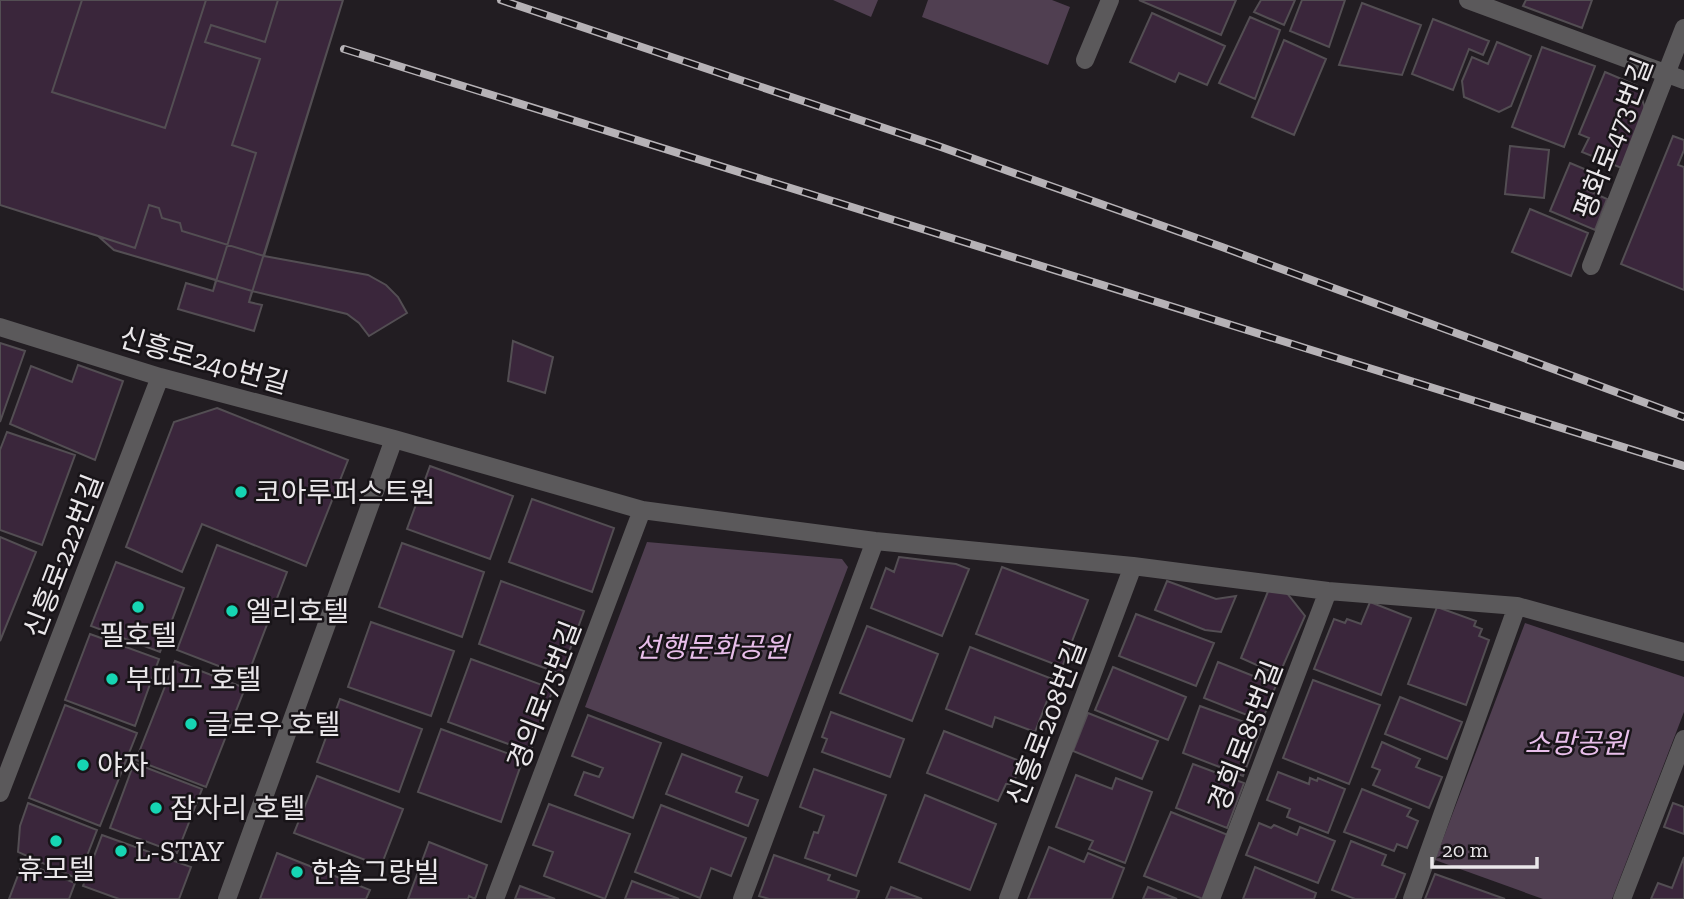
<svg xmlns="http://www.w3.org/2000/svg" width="1684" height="899" font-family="'Zilla Slab','Noto Sans KR',serif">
	<rect width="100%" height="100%" fill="#221d22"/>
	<path fill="#503f51" d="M833,0H878L871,17Z
		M928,0H1052L1070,7L1048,65L922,17Z
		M647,542L842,559L848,567L768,777L585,707Z
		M1525,623L1684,677V712L1612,899H1543L1435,860Z"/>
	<path fill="#3a263b" stroke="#534e53" stroke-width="2" d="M0,0H343L264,256L368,275L386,285L398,297L407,313L369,336L359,323L347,314L252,291L249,302L262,305L254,331L178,309L186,283L213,291L216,280L114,250L98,236L0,205Z
		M82,0H206L165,128L52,92Z
		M278,0H343L249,302L262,305L254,331L178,309L186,283L213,291L256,153L232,145L260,59L205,42L211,25L265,42Z
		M1139,0H1236L1221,35Z
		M1261,0H1295L1284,25L1254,12Z
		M1302,0H1345L1329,47L1290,31Z
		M1526,0H1592L1582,28L1523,6Z
		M1362,3L1421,25L1402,75L1339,65Z
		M1152,13L1225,46L1207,85L1179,73L1175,82L1130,62Z
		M1250,17L1280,30L1255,99L1219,83Z
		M1433,19L1489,41L1483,55L1469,49L1453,90L1412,74Z
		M1284,40L1326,59L1294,135L1252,117Z
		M1497,42L1531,56L1511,106L1499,112L1464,97L1462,81L1472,57L1488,64Z
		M1542,47L1595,66L1564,147L1512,127Z
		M1605,72L1638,86L1646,112L1624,169L1582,152L1589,138L1579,134Z
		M1673,136L1684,140V150L1678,165L1684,167V290L1621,264Z
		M1510,146L1549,150L1544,198L1505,194Z
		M1570,163L1594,173L1587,190L1607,199L1595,230L1550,211Z
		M149,205L159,208L162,218L180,223L182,231L264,256L368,275L386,285L398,297L407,313L369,336L359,323L347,314L252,291L114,250L98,236L135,248Z
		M1530,209L1588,233L1571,276L1512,252Z
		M513,341L553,357L545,393L508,381Z
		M0,343L25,351L0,422Z
		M78,365L123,381L95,460L10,424L31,366L72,382Z
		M217,408L348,460L306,566L202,524L182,572L126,547L174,422Z
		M7,432L75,455L42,545L0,530V450Z
		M430,466L513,496L490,559L407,529Z
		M532,499L614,528L592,592L509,562Z
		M0,537L36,552L0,641Z
		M402,543L484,572L462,637L379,607Z
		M217,545L287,572L247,677L177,650Z
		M899,557L956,564L969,569L942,636L871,608L886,568L894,572Z
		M116,562L184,588L160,652L91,626Z
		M1002,567L1088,600L1062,667L976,634Z
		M501,581L584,611L561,674L479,644Z
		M1167,581L1216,599L1236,596L1221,632L1205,630L1155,610Z
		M1269,589L1286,592L1305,616L1279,675L1241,658Z
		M1370,602L1411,618L1381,695L1314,669L1334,619L1345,623L1347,619L1361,624Z
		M1437,607L1476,621L1474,626L1482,629L1479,636L1489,640L1466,705L1408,684Z
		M1136,614L1214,643L1196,686L1119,656Z
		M371,622L454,651L431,716L348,687Z
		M867,626L938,654L912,721L840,693Z
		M90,634L159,659L135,726L65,700Z
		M970,647L1055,680L1035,732L995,717L992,727L946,709Z
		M471,659L553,689L530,752L448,722Z
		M175,661L245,688L206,787L136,760Z
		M1218,662L1276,685L1262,721L1204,698Z
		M1113,667L1186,697L1168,740L1095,710Z
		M1313,680L1380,705L1349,784L1283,758Z
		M1400,697L1462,722L1447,759L1385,734Z
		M340,699L422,729L399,792L317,762Z
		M65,705L137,733L100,826L29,798Z
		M1200,706L1261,728L1243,776L1183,753Z
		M831,712L904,739L890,777L822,752L827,739L822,737Z
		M1088,713L1158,741L1142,779L1073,751Z
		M588,715L661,743L633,818L575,795L584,772L599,777L603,768L572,756Z
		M441,729L523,759L501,822L418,792Z
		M944,731L1022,762L1013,784H1006L998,801L927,773Z
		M1382,742L1420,759L1416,767L1442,777L1429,808L1373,785L1380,770L1372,767Z
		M682,754L742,777L736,792L758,800L748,826L666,794Z
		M134,763L202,789L177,853L110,828Z
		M1193,764L1244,783L1227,828L1176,808Z
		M814,769L886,795L856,876L805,858L814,832L818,833L824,816L800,807Z
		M1278,772L1309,784L1310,778L1317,781L1318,778L1345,789L1328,833L1287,817L1290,809L1267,800Z
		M1076,775L1112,789L1116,778L1152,792L1125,863L1089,849L1093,841L1056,827Z
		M317,776L403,809L381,866L294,833Z
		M1362,789L1411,809L1407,816L1418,821L1407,848L1397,844L1394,851L1344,832Z
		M925,795L996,824L970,890L899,862Z
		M28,803L97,830L78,879L18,852L20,826Z
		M1673,803L1684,807V834L1664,827Z
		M549,804L630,834L605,899L544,876L553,852L533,845Z
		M661,805L746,838L731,876L711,868L700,898L635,872Z
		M1171,812L1228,835L1203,899L1144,876Z
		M1259,823L1271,828L1274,825L1297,835L1300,827L1335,841L1318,883L1246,855Z
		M102,835L191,867L179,899H119L83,886Z
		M1351,841L1386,855L1382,865L1405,874L1395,899H1355L1332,890Z
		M429,842L487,865L475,899L469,896L468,899H408Z
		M1049,847L1084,862L1088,853L1124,868L1112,899H1028Z
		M277,853L370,890L366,899H260Z
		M774,855L830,875L828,880L859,891L856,899H769L759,896Z
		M1684,857V899H1651L1658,883L1672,888Z
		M23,862L75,883L69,899H9Z
		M1255,867L1316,893L1314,899H1243Z
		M1435,874L1505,899H1425Z
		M632,881L679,899H625Z
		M520,886L555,899H515Z
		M891,887L922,899H886Z
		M1148,887L1177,899H1143Z"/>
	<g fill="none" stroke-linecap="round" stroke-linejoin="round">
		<path stroke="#5b595b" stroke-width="18" d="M1468,0L1684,80
			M1085,60L1110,0
			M1591,266L1684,28
			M0,327L160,377L394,439L642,510L875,541L1133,566L1328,591L1517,606L1684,652
			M0,793L160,377
			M227,899L394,439
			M495,899L642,510
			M742,899L875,541
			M1008,899L1133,566
			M1211,899L1328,591
			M1412,899L1517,606
			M1622,899L1684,739"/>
		<g stroke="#b6b2b6" stroke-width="8">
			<path id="rail" d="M501,0L941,147L1222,247L1684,417
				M344,49L1684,466"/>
		</g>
		<use href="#rail" stroke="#181418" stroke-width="5" stroke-dasharray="16" stroke-linecap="butt"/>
	</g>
	<g fill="#16d5b3" stroke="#181418" stroke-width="2.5">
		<circle cx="241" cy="492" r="7"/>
		<circle cx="138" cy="607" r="7"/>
		<circle cx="232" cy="611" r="7"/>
		<circle cx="112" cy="679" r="7"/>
		<circle cx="191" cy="724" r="7"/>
		<circle cx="83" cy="765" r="7"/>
		<circle cx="156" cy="808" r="7"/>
		<circle cx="56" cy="841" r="7"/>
		<circle cx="121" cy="851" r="7"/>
		<circle cx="297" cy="872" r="7"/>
	</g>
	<g text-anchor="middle" stroke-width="5" stroke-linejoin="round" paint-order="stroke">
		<g font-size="28" fill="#eae7ea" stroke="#181418">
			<text transform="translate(1613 138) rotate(-69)" y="10">평화로473번길</text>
			<text transform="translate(204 360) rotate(16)" y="10">신흥로240번길</text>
			<text transform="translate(63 556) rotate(-69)" y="10">신흥로222번길</text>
			<text transform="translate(544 695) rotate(-69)" y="10">경의로75번길</text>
			<text transform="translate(1046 723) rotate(-69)" y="10">신흥로208번길</text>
			<text transform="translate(1245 736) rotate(-69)" y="10">경희로85번길</text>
		</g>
		<g font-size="28" fill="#eae7ea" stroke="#181418" text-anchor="start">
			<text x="255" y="502">코아루퍼스트원</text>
			<text x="246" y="621">엘리호텔</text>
			<text x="138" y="645" text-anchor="middle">필호텔</text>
			<text x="126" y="689">부띠끄 호텔</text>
			<text x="205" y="734">글로우 호텔</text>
			<text x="97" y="775">야자</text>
			<text x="170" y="818">잠자리 호텔</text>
			<text x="135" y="861">L-STAY</text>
			<text x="56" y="879" text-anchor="middle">휴모텔</text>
			<text x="311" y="882">한솔그랑빌</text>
		</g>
		<g font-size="28" font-style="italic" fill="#e8beea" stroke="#181418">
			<text x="712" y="657">선행문화공원</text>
			<text x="1576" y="753">소망공원</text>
		</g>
	</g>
	<path d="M1432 857v10h105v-10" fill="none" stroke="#eae7ea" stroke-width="3.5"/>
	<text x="1442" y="857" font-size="21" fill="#eae7ea" stroke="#181418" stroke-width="5" paint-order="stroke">20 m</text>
</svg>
